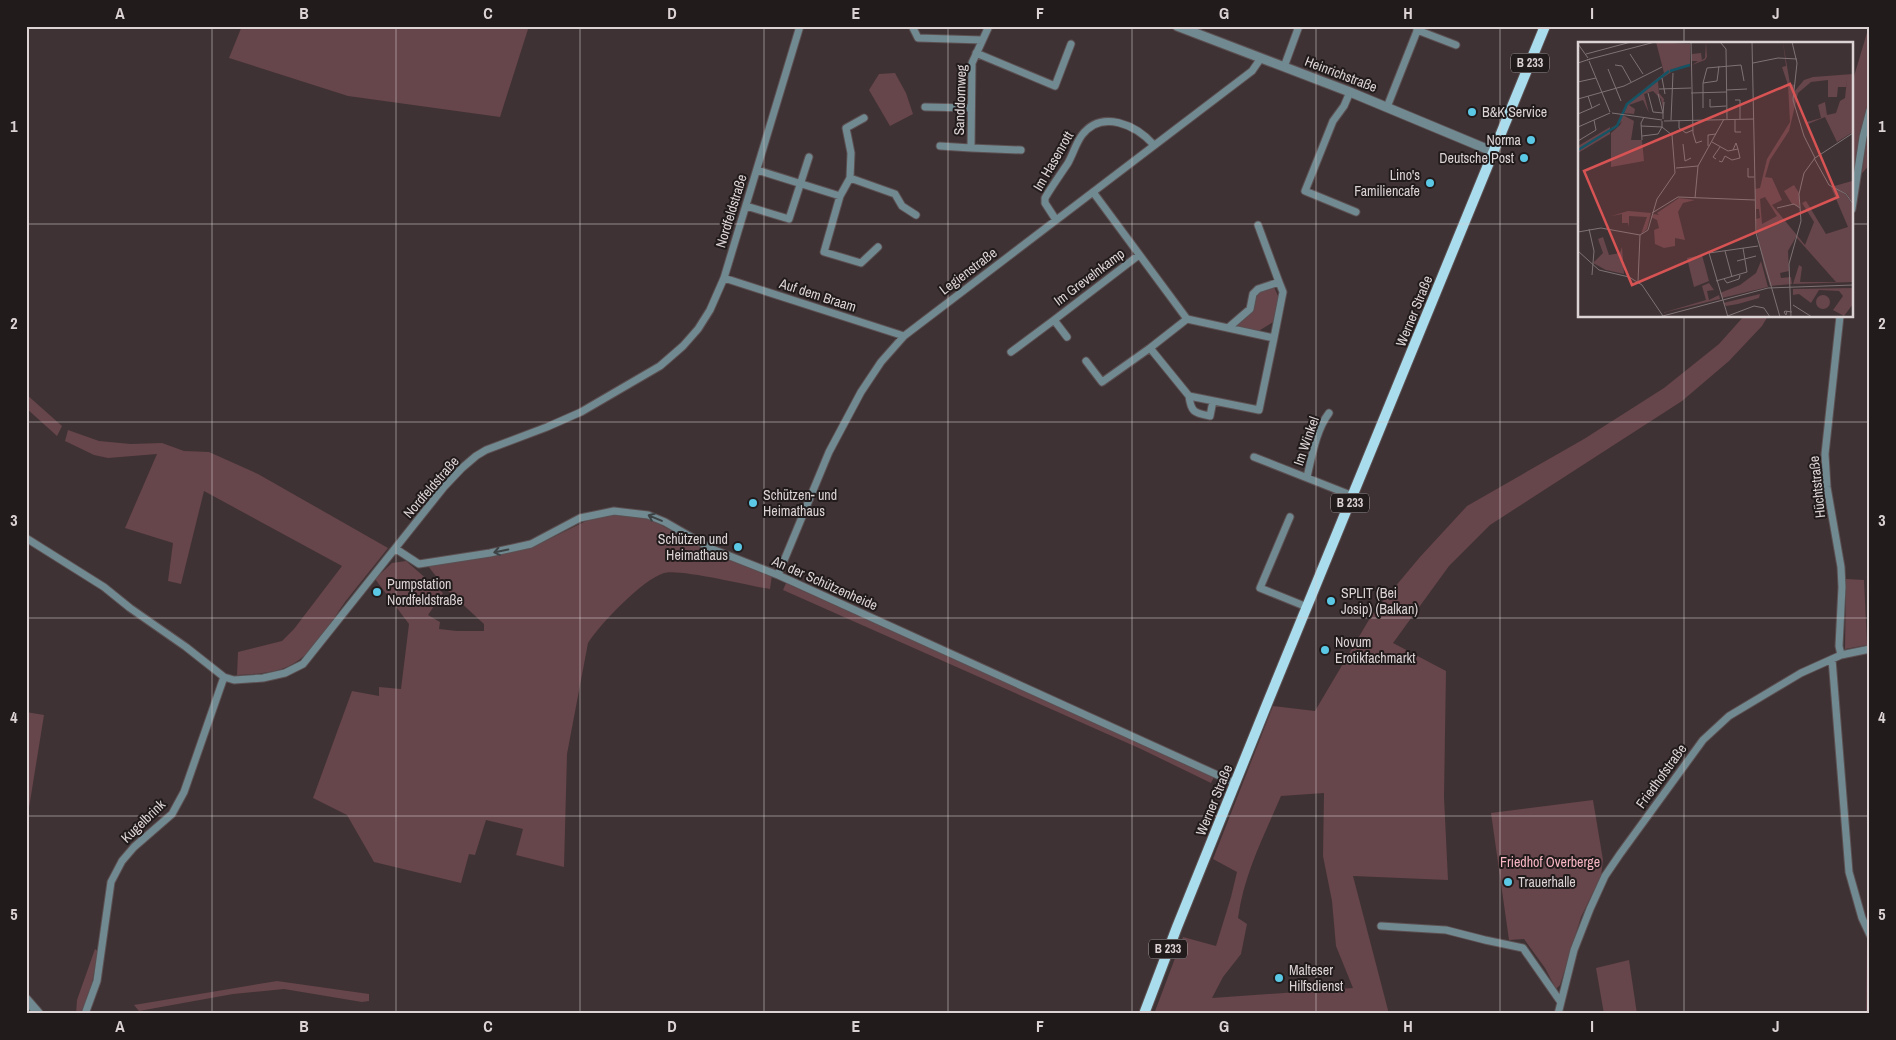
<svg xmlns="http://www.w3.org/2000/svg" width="1896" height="1040" font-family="'Archivo Narrow',sans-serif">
	<rect width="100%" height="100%" fill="#3f3234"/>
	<path fill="#66454b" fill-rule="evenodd" d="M242,26H529L500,117L348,96L229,58Z
		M1869,26L1870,164L1852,185V83Z
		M895,73L906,93L913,114L890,126L869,90L879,74Z
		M1274,287L1279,298L1273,322L1257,332L1235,327L1255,295L1259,292Z
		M1744,316H1768L1762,326L1729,361L1682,401L1490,525L1449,566L1393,643L1446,671L1444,797L1448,880L1353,876L1389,1014H1154L1183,937L1216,946L1231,897L1237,872L1213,859L1273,706L1315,711L1373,613L1420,557L1467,506L1584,439L1664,388L1719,344ZM1324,793L1323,856L1332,901L1336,946L1353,988L1212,998L1223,977L1241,954L1247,924L1238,918C1244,874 1264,836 1281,796Z
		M26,394L62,426L57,436L26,408Z
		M68,430L99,441L131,444L162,443L184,451L209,452L258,474L388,548C374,566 359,584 345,602C331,622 319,645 299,660C282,673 258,674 237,675L238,652L282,641L294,629L342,566L204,491L181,584L168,581L173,543L125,528L157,454L108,458L94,455L65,441Z
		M613,514L632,515L650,519L707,550L772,575L770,589C751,586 678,568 664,573C642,580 601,623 588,643L567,754L564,867L516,855L523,829L486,820L475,855L469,854L461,883L374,862L347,815L313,798L352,691L379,696V687L401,689L409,624L375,579L392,563L406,561L443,593L428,615L440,622L439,629L457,631H484V624L446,589L428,566L531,548L588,520Z
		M1846,579L1864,580L1867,645L1845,649Z
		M786,583L1214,777L1211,783L1141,749L783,590Z
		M26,712L44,715L28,814H26Z
		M1593,800L1603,860L1601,876L1581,917L1560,985L1556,989L1545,968L1524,939L1509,940L1491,813Z
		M1867,938L1870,941V1014H1866Z
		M95,949L98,951L90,994L81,1012L76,1014L77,1000Z
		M1629,960L1637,1014H1604L1596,968Z
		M277,981L369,994V1001L362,1002L284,989L233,994L139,1011L134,1005Z"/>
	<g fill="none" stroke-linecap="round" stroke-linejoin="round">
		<g stroke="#5b4f51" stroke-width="9">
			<path id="minor" d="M912,26L918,38L982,40
				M989,26L972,63L971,148L1021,150
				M1417,30L1456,45
				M976,53L1055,86L1071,44
				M1284,67L1299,26
				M1350,92L1344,106L1333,121L1305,191L1356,212
				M925,107L971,108
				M1387,107L1419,26
				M864,118L846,128L851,153L850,178L840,196L824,252L861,263L878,247
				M940,146L971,148
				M757,170L840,196
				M850,178L895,194L902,206L916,215
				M1093,192L1187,319L1274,338L1283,292L1279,282L1258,289L1253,294L1250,309L1228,328
				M746,206L789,219L809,157
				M1852,209L1863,137L1870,110
				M1056,220L1045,203V198C1052,186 1060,175 1068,163C1073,154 1076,143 1082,135C1102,109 1136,125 1154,145
				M1258,225L1279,282
				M724,278L904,336
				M1840,316L1825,454L1827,487L1841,567L1842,587L1839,646L1841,655
				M1067,337L1054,320L1139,255
				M1150,348L1187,319
				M1011,352L1054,320
				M1086,361L1102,382L1150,348L1189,396L1259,410L1274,338
				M1189,396C1191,413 1195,413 1210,416L1213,401
				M1254,457L1353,496
				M1307,477C1312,456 1316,430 1329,413
				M1290,517L1260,588L1307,607
				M26,538L104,587L130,608L186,647L224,677L234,680L263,678L285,673L303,664L444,487L462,468L476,456L486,450L547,427L581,412L660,366L683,346L698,329L710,310L724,278L800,26
				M396,549L419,564L490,553L531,544L580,518L614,511L648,515L665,522L712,549L778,575L1235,783
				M778,575L829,452L861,392L881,362L904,336L1252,71L1261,58
				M1832,659L1849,872L1862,918L1870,935
				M1381,926L1446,930L1485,940L1523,948L1560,1001
				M85,1014L97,981L111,882L122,861L134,847L172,814L184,792L224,677
				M1558,1014L1574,950L1590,909L1605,876L1620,854L1703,740L1729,716L1801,673L1841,655L1870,649"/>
		</g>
		<g stroke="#5b4f51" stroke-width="11">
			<path id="tertiary" d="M1177,26L1350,92L1494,152
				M26,999L39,1014"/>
		</g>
		<g stroke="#5b4f51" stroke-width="12">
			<path id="primary" d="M1144,1014L1177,927L1267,704L1545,26"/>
		</g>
		<use href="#minor" stroke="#718990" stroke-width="7"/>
		<use href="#tertiary" stroke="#718990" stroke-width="9"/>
		<use href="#primary" stroke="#a9dcec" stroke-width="10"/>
	</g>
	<defs><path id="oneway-shaft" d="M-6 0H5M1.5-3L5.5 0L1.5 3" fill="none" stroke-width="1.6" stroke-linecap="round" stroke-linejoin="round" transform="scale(1.25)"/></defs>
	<g stroke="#3d4245">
		<use href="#oneway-shaft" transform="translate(655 518) rotate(-157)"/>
		<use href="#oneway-shaft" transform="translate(501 551) rotate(168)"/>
	</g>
	<path fill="none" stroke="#dcd3d5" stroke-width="1" stroke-opacity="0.55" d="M212,26V1014M396,26V1014M580,26V1014M764,26V1014M948,26V1014M1132,26V1014M1316,26V1014M1500,26V1014M1684,26V44M26,224H1580M1852,224H1870M1684,316V1014M26,422H1870M26,618H1870M26,816H1870"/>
	<g fill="#5bc8e6" stroke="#211b1c" stroke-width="2">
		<circle cx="1472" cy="112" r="5"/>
		<circle cx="1531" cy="140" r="5"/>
		<circle cx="1524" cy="158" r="5"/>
		<circle cx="1430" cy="183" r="5"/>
		<circle cx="753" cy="503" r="5"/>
		<circle cx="738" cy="547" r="5"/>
		<circle cx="377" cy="592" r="5"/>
		<circle cx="1331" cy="601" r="5"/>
		<circle cx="1325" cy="650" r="5"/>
		<circle cx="1508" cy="882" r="5"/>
		<circle cx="1279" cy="978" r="5"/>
	</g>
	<g text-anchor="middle" stroke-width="4" stroke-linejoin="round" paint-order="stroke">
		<g fill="#211b1c" stroke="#a49c9e" stroke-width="1">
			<rect x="1511" y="53.5" width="38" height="19" rx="4"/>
			<rect x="1331" y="493.5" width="38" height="19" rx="4"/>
			<rect x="1149" y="939.5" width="38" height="19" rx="4"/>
		</g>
		<g font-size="12" font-weight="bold" fill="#dcd3d5">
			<text x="1530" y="67">B 233</text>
			<text x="1350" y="507">B 233</text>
			<text x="1168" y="953">B 233</text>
		</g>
		<g font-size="14" fill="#dcd3d5" stroke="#211b1c">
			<text transform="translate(1341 74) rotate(21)" y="5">Heinrichstraße</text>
			<text transform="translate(960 100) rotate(-88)" y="5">Sanddornweg</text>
			<text transform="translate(1053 161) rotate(-60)" y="5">Im Hasenrott</text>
			<text transform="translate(731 211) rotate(-73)" y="5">Nordfeldstraße</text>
			<text transform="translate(968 271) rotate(-37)" y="5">Legienstraße</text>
			<text transform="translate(1089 277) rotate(-37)" y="5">Im Grevelnkamp</text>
			<text transform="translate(818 295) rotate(18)" y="5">Auf dem Braam</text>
			<text transform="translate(1414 311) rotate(-68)" y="5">Werner Straße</text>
			<text transform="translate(1306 441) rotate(-71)" y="5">Im Winkel</text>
			<text transform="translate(431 487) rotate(-49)" y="5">Nordfeldstraße</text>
			<text transform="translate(1817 487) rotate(-96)" y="5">Hüchtstraße</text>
			<text transform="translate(825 583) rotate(24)" y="5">An der Schützenheide</text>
			<text transform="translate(1661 776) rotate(-54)" y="5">Friedhofstraße</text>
			<text transform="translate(1214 800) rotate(-68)" y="5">Werner Straße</text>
			<text transform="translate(143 821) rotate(-44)" y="5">Kugelbrink</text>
		</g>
		<g font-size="14" fill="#dcd3d5" stroke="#211b1c" text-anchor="start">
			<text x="1482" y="117">B&amp;K Service</text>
			<text x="1521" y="145" text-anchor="end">Norma</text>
			<text x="1514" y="163" text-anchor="end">Deutsche Post</text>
			<text x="1420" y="180" text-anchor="end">Lino's<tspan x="1420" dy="16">Familiencafe</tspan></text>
			<text x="763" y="500">Schützen- und<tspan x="763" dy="16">Heimathaus</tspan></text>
			<text x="728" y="544" text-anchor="end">Schützen und<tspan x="728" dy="16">Heimathaus</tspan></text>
			<text x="387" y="589">Pumpstation<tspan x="387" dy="16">Nordfeldstraße</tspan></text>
			<text x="1341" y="598">SPLIT (Bei<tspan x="1341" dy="16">Josip) (Balkan)</tspan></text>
			<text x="1335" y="647">Novum<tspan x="1335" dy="16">Erotikfachmarkt</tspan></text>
			<text x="1518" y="887">Trauerhalle</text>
			<text x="1289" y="975">Malteser<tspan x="1289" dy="16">Hilfsdienst</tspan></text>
		</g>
		<g font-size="14" fill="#f7b6c2" stroke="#211b1c">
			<text x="1550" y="867">Friedhof Overberge</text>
		</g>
	</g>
	<g transform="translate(1578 42)">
		<rect width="275" height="275" fill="#3f3234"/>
		<path d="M78,0L112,2V23L101,25L80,39L81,51L86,57L85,66L83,57L75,49L66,52L71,71L65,58L51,63L57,67L56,72L44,71L48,62L86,31ZM128,0L129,15L127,18L114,23L120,19H114V12L123,11L124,18L127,16ZM205,0L212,42L217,43L216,50L226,38L235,35L275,32V90L259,100L247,75L230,82L229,80L243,76L240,63L247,60L249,73L258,71L262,59L267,56L269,37L268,45H260L259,55H250V38L233,40L220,51L211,89L192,118L187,135L194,136L204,158L194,163L227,203L236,180L224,161L228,159L248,192L270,185L253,145L274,139L275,162L269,152L261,148L268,153L275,163V240L215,242L221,223L224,225L222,240H258L218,195L210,209L211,229L202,231L203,236L213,235L214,242L192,244L186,224L179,191L178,177L182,176L181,167H178L177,147L182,146L189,117L212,80L210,43L204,25L208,24ZM187,155L199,174L184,182L182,157ZM43,72L56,79L53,98H64L66,119L33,125V91L42,83L44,79L37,86H33L40,82ZM32,85V92L0,111V104ZM216,143L221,151V165L214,162L206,149ZM101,156L117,158L105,161L100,170L107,198L97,196V204L86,206L77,202L76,188L81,186L79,178L73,175L76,172L81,173L79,171ZM50,169L73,171L69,187L63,192L69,175L51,174V185L50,181H44V172L33,174ZM25,195L31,213L42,211L44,205L46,232L28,228L15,221L25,211L20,197ZM124,213L131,239L116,245L109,216ZM183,219L190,245L144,256L142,251L162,243L178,231ZM131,241L136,248L129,249L131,258L141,253L142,257L84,271L128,258L124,244ZM275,246V262L266,274L255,268L265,254L261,249L241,248L233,261L221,252L215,253V247ZM182,252L181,256L160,262L148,264L145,261ZM238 260a7 7 0 1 1 14 0a7 7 0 1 1-14 0Z" fill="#66454b" fill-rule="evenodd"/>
		<path fill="none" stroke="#145464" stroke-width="2.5" d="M92,29L112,23M0,108L39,84L49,62L91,29"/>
		<path fill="none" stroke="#7e7274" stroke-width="1" d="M113,0L115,91L118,101L124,99M142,0L148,7L149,77M174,0L178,191L202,275M214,0L219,21L215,58L226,94L237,116M0,2L10,16M8,12L53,0M52,12L65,32M12,17L77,0M11,19L32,70M0,21L12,17L9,18M175,21L200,16L219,17M37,23L44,24L53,40M30,27L43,59M84,36L87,52M0,40L18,36M125,41L139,39L141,24M81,47L113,46M148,48L169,47M70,51L75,70L85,71V77M113,51L148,50M80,52L85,71L86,60M10,54L14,66L22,62M0,57L46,44L84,25M132,57V65L148,64M157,58H162V77M125,66V41L129,26L163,23L166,39M34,71L84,78M0,72L14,66M157,77V90H163M93,78L95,31M101,78V86L108,91L115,88M86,79L176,77M63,84L84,85L80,92L64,94M0,85L32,71M64,98L63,81L66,75M0,99L18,88L16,78M134,100L150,109L160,107L158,101L155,108M105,102L107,119L113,116M130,104V93L138,92M236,116L251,143L268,152L275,162M138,117L135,115L142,105M141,119L144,120L147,114L154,118L162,116L160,107M98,126L120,124M170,126V135H176M117,156L120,124L146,77M199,166L216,162L222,166M74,171L100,155L177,158M11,187L16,209L14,233M0,190L23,186L62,193L70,188L79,157L97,131L94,93L84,85V79M0,209L21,228L51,235L64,243L85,274M147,209L154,235M159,219L178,214M146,237L149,241L161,237L162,233M138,239L169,230L165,206M60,240L62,193M215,263L234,275M209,269L208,273L206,270L207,269L214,270M81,275L190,246L275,243M147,275L176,264L186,266L192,275M150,275L131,211L180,204M213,275L211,222L223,179L221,152L226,131L237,116L275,91"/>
		<path fill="#d85353" fill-opacity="0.15" stroke="#d85353" stroke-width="2.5" d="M212,42L260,155L54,243L6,129Z"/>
		<rect width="275" height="275" fill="none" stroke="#dcd3d5" stroke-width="2.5"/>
	</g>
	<rect width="1896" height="1040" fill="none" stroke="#211b1c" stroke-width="55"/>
	<rect x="28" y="28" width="1840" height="984" fill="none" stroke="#dcd3d5" stroke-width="2"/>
	<g font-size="16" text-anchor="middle" font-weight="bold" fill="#dcd3d5">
		<text x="120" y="19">A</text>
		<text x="304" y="19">B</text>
		<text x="488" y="19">C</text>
		<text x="672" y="19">D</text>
		<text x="856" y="19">E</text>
		<text x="1040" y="19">F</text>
		<text x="1224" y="19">G</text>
		<text x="1408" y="19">H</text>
		<text x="1592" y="19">I</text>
		<text x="1776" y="19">J</text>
		<text x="14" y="132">1</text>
		<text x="1882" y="132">1</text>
		<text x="14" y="329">2</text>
		<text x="1882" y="329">2</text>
		<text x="14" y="526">3</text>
		<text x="1882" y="526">3</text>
		<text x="14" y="723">4</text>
		<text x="1882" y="723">4</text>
		<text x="14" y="920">5</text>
		<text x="1882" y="920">5</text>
		<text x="120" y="1032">A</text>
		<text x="304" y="1032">B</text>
		<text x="488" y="1032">C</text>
		<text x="672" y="1032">D</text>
		<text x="856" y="1032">E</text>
		<text x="1040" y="1032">F</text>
		<text x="1224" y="1032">G</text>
		<text x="1408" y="1032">H</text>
		<text x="1592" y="1032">I</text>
		<text x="1776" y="1032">J</text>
	</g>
</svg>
